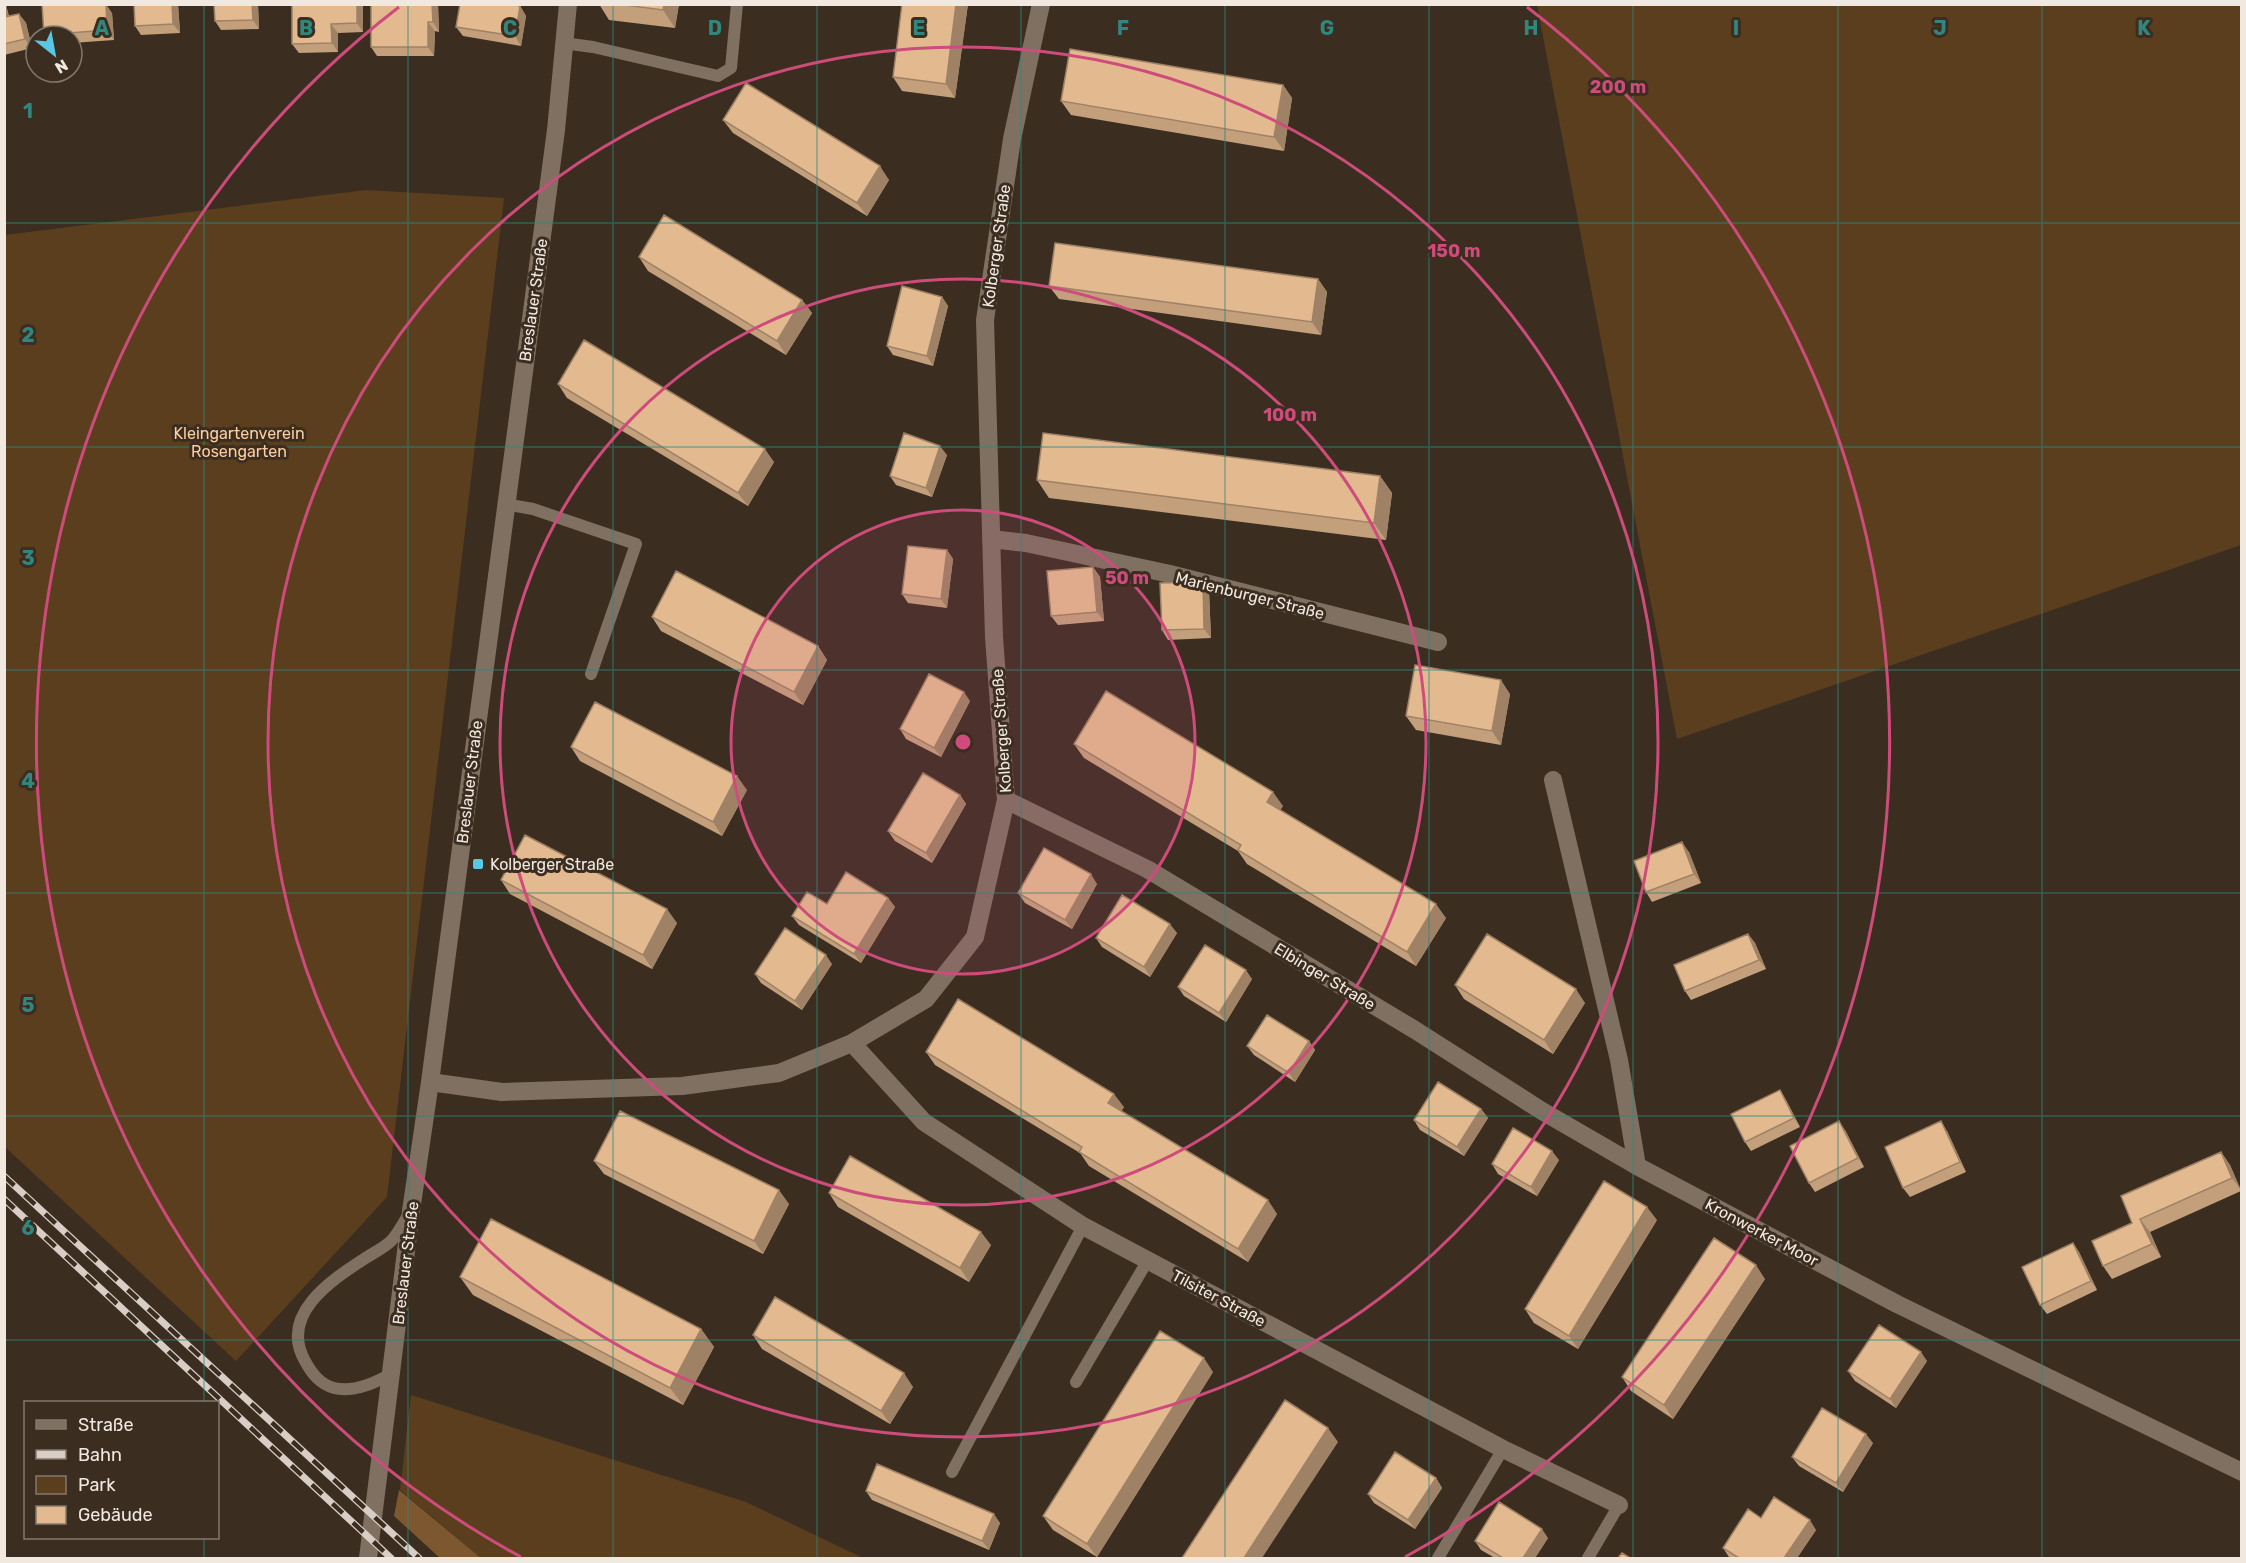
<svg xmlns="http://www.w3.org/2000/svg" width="2246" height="1563" font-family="Rubik,sans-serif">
	<rect width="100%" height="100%" fill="#3b2e21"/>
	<path fill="#5b3e1e" d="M1537,5H2241V545L1677,739Z
		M366,190L504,198L387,1197L236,1361L5,1147V235Z
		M411,1395L746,1502L863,1558H481L400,1490Z"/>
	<path fill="#7c5730" d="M399,1490L481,1558H440L394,1516Z"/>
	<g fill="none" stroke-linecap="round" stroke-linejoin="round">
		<path stroke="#7f7061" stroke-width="12" d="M563,43L593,47L718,76L731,68L737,4
			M505,504L533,509L636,544L591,674
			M391,1374C375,1383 353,1393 334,1388C320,1384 312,1374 305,1361C279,1315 330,1281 364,1259C373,1253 384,1248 391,1241C398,1234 403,1223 409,1214
			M1076,1382L1148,1260
			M952,1472L1083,1226
			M1438,1558L1503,1449
			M1588,1558L1619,1505"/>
		<path stroke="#7f7061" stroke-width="18" d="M991,539L1026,543L1170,574L1438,642
			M1553,780L1619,1060L1637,1166
			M1006,800L1147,869L1415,1030L1542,1111L1637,1166L1897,1304L2242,1472
			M852,1043L924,1122L1083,1226L1503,1449L1619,1505
			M430,1082L502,1092L682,1086L779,1073L852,1043L926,999L975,937L1006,800L994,637L985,320L1012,139L1041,4
			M368,1558L411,1211L430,1082L556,130L568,4"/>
		<g stroke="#d8cec6" stroke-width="7">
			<path id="rail" d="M4,1176L419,1558
				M4,1199L391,1558"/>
		</g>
		<use href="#rail" stroke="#3b2e21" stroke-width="4.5" stroke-dasharray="14" stroke-linecap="butt"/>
	</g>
	<path fill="#c39f7c" d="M4,4L6,5L9,16L19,14L26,23L32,48L4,55Z
		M134,4H178L180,33L141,35L135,26Z
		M214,4H258L259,29L221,30L215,21Z
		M363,4V32L338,33V52L299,53L292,44Z
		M438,4L439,32L435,31L434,56H377L371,47Z
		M511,4L520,6L526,16L521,46L463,36L456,27Z
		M599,4H679L675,28L609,20Z
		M902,4H968L955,98L902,91L893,77Z
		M112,13L114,40L72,43V36H45L44,35Z
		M1283,85L1292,98L1284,151L1071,115L1061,101Z
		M723,120L889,180L867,216L733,133Z
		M639,257L802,300L812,313L786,355L648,271Z
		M1318,279L1327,292L1321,335L1059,299L1049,286Z
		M942,297L948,306L933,366L893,355L887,346Z
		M558,384L774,462L748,506L567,398Z
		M947,455L932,497L896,485L890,476Z
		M1380,476L1392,493L1386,540L1049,498L1037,480Z
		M947,550L953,559L947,608L908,603L902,594Z
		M1093,567L1100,577L1104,621L1058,625L1051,616Z
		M1203,582L1209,591L1211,638L1168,640L1162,630Z
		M652,617L818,646L827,660L803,705L661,631Z
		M1510,694L1501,745L1416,730L1406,716Z
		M970,701L941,757L906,739L900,729Z
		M1074,744L1283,806L1280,810L1446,918L1416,966L1247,864L1238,851L1084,758Z
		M571,747L747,790L722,836L580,761Z
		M960,795L966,804L932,863L895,841L888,831Z
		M1689,852L1701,883L1652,902L1646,892Z
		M501,880L677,923L652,969L510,894Z
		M1097,884L1072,929L1025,903L1018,893Z
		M888,898L895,907L861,963L799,925L792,916L827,904Z
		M1177,933L1150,977L1102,947L1096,938Z
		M1748,934L1755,943L1766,969L1691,1000L1685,991Z
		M832,964L802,1010L761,983L755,974Z
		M1252,979L1226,1022L1184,996L1178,987Z
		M1455,985L1585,1003L1553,1054L1464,999Z
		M1309,1041L1315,1050L1295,1082L1254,1055L1247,1046Z
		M926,1052L1124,1107L1121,1111L1277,1214L1248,1262L1089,1166L1080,1153L935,1065Z
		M1780,1090L1786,1100L1800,1127L1751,1151L1745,1142Z
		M1481,1109L1488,1118L1464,1156L1420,1130L1414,1120Z
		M1845,1130L1864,1167L1815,1192L1809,1183Z
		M1947,1131L1966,1172L1910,1197L1903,1188Z
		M2221,1152L2230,1165L2241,1191L2150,1232L2161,1257L2112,1279L2103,1266L2132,1223Z
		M1559,1160L1537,1196L1498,1174L1492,1164Z
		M594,1161L789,1204L763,1254L604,1174Z
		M829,1193L991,1245L969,1282L838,1207Z
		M1657,1220L1578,1349L1534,1323L1525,1309Z
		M2073,1243L2079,1252L2097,1290L2047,1314L2040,1305Z
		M460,1277L701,1329L714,1347L683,1405L473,1295Z
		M1765,1279L1673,1419L1631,1391L1622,1377Z
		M753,1335L913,1387L890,1424L762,1349Z
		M1927,1361L1896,1408L1855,1381L1848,1371Z
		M1213,1372L1097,1557L1053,1530L1043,1516Z
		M1873,1443L1843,1492L1799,1466L1792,1457Z
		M1436,1478L1442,1488L1415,1529L1374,1503L1368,1494Z
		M866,1491L1000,1523L989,1550L872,1500Z
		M1761,1518L1816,1530L1797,1558H1732L1729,1557L1723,1548Z
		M1548,1538L1535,1558H1495L1481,1550L1475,1541Z"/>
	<path fill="#9f8265" d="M4,4L6,5L11,26L5,17Z
		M106,4L112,13L114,40L107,30Z
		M172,4H178L180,33L173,24Z
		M252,4H258L259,29L253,20Z
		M357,4H363V32L357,23Z
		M432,4H438L439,32L433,22Z
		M664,4H679L675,28L663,10Z
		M956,4H968L955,98L946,84Z
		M520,6L526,16L521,46L515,36Z
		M19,14L26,23L32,48L25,39Z
		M428,22L435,31L434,56L428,47Z
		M331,24L338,33V52L332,43Z
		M1283,85L1292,98L1284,151L1274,137Z
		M880,166L889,180L867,216L857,203Z
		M1318,279L1327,292L1321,335L1312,322Z
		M942,297L948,306L933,366L927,356Z
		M802,300L812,313L786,355L777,341Z
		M940,446L947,455L932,497L926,488Z
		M765,449L774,462L748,506L738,493Z
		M1380,476L1392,493L1386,540L1374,523Z
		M947,550L953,559L947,608L941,599Z
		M1093,567L1100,577L1104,621L1097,612Z
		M1203,582L1209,591L1211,638L1204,629Z
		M818,646L827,660L803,705L794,692Z
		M1501,680L1510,694L1501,745L1492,731Z
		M964,692L970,701L941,757L934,748Z
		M737,776L747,790L722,836L713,822Z
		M1273,792L1283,806L1277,815L1267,802Z
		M960,795L966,804L932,863L926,853Z
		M1682,842L1689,852L1701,883L1694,874Z
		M1091,874L1097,884L1072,929L1065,920Z
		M888,898L895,907L861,963L854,954Z
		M1436,904L1446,918L1416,966L1407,952Z
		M667,909L677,923L652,969L643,955Z
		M1170,924L1177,933L1150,977L1144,967Z
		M1748,934L1755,943L1766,969L1759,960Z
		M826,955L832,964L802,1010L795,1001Z
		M1246,970L1252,979L1226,1022L1219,1013Z
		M1576,989L1585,1003L1553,1054L1544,1040Z
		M1309,1041L1315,1050L1295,1082L1289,1073Z
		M1780,1090L1786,1100L1800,1127L1794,1118Z
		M1114,1094L1124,1107L1118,1117L1108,1103Z
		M1481,1109L1488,1118L1464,1156L1457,1147Z
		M1839,1121L1845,1130L1864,1167L1858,1158Z
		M1941,1121L1947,1131L1966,1172L1960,1162Z
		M1552,1151L1559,1160L1537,1196L1531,1187Z
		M2221,1152L2230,1165L2241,1190L2232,1178Z
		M779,1190L789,1204L763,1254L754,1241Z
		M1268,1200L1277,1214L1248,1262L1238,1249Z
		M1647,1207L1657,1220L1578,1349L1569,1336Z
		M2140,1219L2150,1232L2161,1257L2152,1244Z
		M981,1232L991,1245L969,1282L960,1268Z
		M2073,1243L2079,1252L2097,1290L2091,1281Z
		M1756,1265L1765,1279L1673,1419L1664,1405Z
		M701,1329L714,1347L683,1405L670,1388Z
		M1921,1352L1927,1361L1896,1408L1890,1399Z
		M1204,1358L1213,1372L1097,1557L1087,1544Z
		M904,1373L913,1387L890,1424L881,1411Z
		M1328,1428L1338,1442L1262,1558H1244Z
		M1866,1434L1873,1443L1843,1492L1836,1483Z
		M1436,1478L1442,1488L1415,1529L1408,1520Z
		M994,1514L1000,1523L989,1550L982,1541Z
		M1810,1520L1816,1530L1797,1558H1784Z
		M1542,1529L1548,1538L1535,1558H1523Z"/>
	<path fill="#e3b990" stroke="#9f8265" stroke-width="1.5" d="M42,4H106L107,30L44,35Z
		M134,4H172L173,24L135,26Z
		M214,4H252L253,20L215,21Z
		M292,4H357V23L331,24L332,43L292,44Z
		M371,4H432L433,22H428V47H371Z
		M460,4H508L520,6L515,36L456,27Z
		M617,4H664L663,10Z
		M902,4H956L946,84L893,77Z
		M19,14L25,39L4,44V15L5,17Z
		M1070,49L1283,85L1274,137L1061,101Z
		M746,83L880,166L857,203L723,120Z
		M664,215L802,300L777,341L639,257Z
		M1055,243L1318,279L1312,322L1049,286Z
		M902,286L942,297L927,356L887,346Z
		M584,340L765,449L738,493L558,384Z
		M904,433L940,446L926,488L890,476Z
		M1043,433L1380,476L1374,523L1037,480Z
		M908,546L947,550L941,599L902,594Z
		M1093,567L1097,612L1051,616L1047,571Z
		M676,571L818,646L794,692L652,617Z
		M1203,582L1204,629L1162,630L1160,583Z
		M1415,665L1501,680L1492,731L1406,716Z
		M929,674L964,692L934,748L900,729Z
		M1106,691L1273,792L1267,802L1436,904L1407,952L1238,850L1241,845L1074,744Z
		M595,702L737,776L713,822L571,747Z
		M923,773L960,795L926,853L888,831Z
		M525,835L667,909L643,955L501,880Z
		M1682,842L1694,874L1646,892L1634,861Z
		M1044,848L1091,874L1065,920L1018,893Z
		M846,872L888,898L854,954L792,916L807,892L827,904Z
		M1122,895L1170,924L1144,967L1096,938Z
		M785,928L826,955L795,1001L755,974Z
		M1487,934L1576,989L1544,1040L1455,985Z
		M1748,934L1759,960L1685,991L1674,965Z
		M1205,945L1246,970L1219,1013L1178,987Z
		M958,999L1114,1094L1108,1103L1268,1200L1238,1249L1079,1152L1082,1147L926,1052Z
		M1267,1015L1309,1041L1289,1073L1247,1046Z
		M1438,1082L1481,1109L1457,1147L1414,1120Z
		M1780,1090L1794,1118L1745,1142L1731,1114Z
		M620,1111L779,1190L754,1241L594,1161Z
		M1839,1121L1858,1158L1809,1183L1790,1146Z
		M1941,1121L1960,1162L1903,1188L1885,1147Z
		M1513,1128L1552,1151L1531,1187L1492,1164Z
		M2221,1152L2232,1178L2140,1219L2152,1244L2103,1266L2092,1241L2132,1223L2121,1196Z
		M850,1156L981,1232L960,1268L829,1193Z
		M1604,1181L1647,1207L1569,1336L1525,1309Z
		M491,1219L701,1329L670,1388L460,1277Z
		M1714,1238L1756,1265L1664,1405L1622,1377Z
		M2073,1243L2091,1281L2040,1305L2022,1267Z
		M775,1297L904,1373L881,1411L753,1335Z
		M1879,1325L1921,1352L1890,1399L1848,1371Z
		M1160,1331L1204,1358L1087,1544L1043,1516Z
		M1285,1400L1328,1428L1244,1558H1182Z
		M1822,1408L1866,1434L1836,1483L1792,1457Z
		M1395,1452L1436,1478L1408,1520L1368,1494Z
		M877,1464L994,1514L982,1541L866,1491Z
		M1774,1497L1810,1520L1784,1558H1739L1723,1548L1748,1509L1761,1518Z
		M1499,1502L1542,1529L1523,1558H1503L1475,1541Z
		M1622,1553L1630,1558H1618Z"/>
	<path fill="none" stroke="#31877f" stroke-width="1.5" stroke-opacity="0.55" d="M204,4V1402M408,4V1558M613,4V1558M817,4V1558M1021,4V1558M1225,4V1558M1429,4V1558M1633,4V1558M1838,4V1558M2042,4V1558M4,223H2242M4,447H2242M4,670H2242M4,893H2242M4,1116H2242M4,1340H2242M204,1538V1558"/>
	<circle cx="963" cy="742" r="232" fill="#ce4c7c" fill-opacity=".12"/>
	<g fill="none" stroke="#ce4c7c" stroke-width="3">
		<circle cx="963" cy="742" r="232"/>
		<circle cx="963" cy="742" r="463"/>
		<circle cx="963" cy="742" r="695"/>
		<path d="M521 1557A927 927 0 0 1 399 7M1527 7A927 927 0 0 1 1405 1557"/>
	</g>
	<rect fill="#58c8e4" stroke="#3b2e21" stroke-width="2" x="472" y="858" width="12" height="12" rx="3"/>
	<g text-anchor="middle" stroke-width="6" stroke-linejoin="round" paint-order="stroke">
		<g font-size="16" fill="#f1e8e0" stroke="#3b2e21">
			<text transform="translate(996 246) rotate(-82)" y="6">Kolberger Straße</text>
			<text transform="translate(533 300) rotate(-82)" y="6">Breslauer Straße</text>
			<text transform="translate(1250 595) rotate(14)" y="6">Marienburger Straße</text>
			<text transform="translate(1001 731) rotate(-94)" y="6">Kolberger Straße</text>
			<text transform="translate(469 782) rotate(-83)" y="6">Breslauer Straße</text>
			<text transform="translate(1325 976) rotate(31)" y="6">Elbinger Straße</text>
			<text transform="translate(1762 1232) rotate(28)" y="6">Kronwerker Moor</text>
			<text transform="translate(405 1263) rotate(-83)" y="6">Breslauer Straße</text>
			<text transform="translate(1219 1298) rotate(28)" y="6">Tilsiter Straße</text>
		</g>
		<g font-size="16" fill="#fdcd9d" stroke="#3b2e21">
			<text x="239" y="439">Kleingartenverein<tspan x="239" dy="18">Rosengarten</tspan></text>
		</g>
		<g font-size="16" fill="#f1e8e0" stroke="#3b2e21" text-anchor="start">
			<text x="490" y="870">Kolberger Straße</text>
		</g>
	</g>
	<g font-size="20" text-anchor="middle" font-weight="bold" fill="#31877f" stroke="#3b2e21" stroke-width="6" stroke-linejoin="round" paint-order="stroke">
		<text x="102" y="35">A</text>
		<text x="306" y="35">B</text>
		<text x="510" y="35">C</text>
		<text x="715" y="35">D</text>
		<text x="919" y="35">E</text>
		<text x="1123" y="35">F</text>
		<text x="1327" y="35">G</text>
		<text x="1531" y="35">H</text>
		<text x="1736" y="35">I</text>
		<text x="1940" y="35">J</text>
		<text x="2144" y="35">K</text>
		<text x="28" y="118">1</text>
		<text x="28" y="342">2</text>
		<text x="28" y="565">3</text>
		<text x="28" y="788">4</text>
		<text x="28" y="1012">5</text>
		<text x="28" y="1235">6</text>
	</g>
	<circle cx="963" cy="742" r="9" fill="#ce4c7c" stroke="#3b2e21" stroke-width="3"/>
	<g font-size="18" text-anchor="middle" font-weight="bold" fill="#ce4c7c" stroke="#3b2e21" stroke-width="6" stroke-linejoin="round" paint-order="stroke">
		<text x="1618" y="93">200 m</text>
		<text x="1454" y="257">150 m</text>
		<text x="1290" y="421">100 m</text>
		<text x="1127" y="584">50 m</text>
	</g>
	<rect width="2246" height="1563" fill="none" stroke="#f1e8e0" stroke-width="12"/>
	<rect x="24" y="1401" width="195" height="138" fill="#3b2e21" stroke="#84786d" stroke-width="1.5"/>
	<rect x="36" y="1420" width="30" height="9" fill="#7f7061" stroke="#84786d" stroke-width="1.5"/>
	<text x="78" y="1431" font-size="18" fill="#f1e8e0">Straße</text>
	<rect x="36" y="1450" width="30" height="9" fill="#d8cec6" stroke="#84786d" stroke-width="1.5"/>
	<text x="78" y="1461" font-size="18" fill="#f1e8e0">Bahn</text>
	<rect x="36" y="1476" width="30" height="18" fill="#5b3e1e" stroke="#84786d" stroke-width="1.5"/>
	<text x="78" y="1491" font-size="18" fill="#f1e8e0">Park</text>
	<rect x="36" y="1506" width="30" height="18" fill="#e3b990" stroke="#84786d" stroke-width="1.5"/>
	<text x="78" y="1521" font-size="18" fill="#f1e8e0">Gebäude</text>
	<g transform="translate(54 54) rotate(149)"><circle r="28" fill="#3b2e21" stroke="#84786d" stroke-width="1.5"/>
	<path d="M0-4.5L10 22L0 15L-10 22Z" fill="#58c8e4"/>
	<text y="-9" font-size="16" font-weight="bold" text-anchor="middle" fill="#f1e8e0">N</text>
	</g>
</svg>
